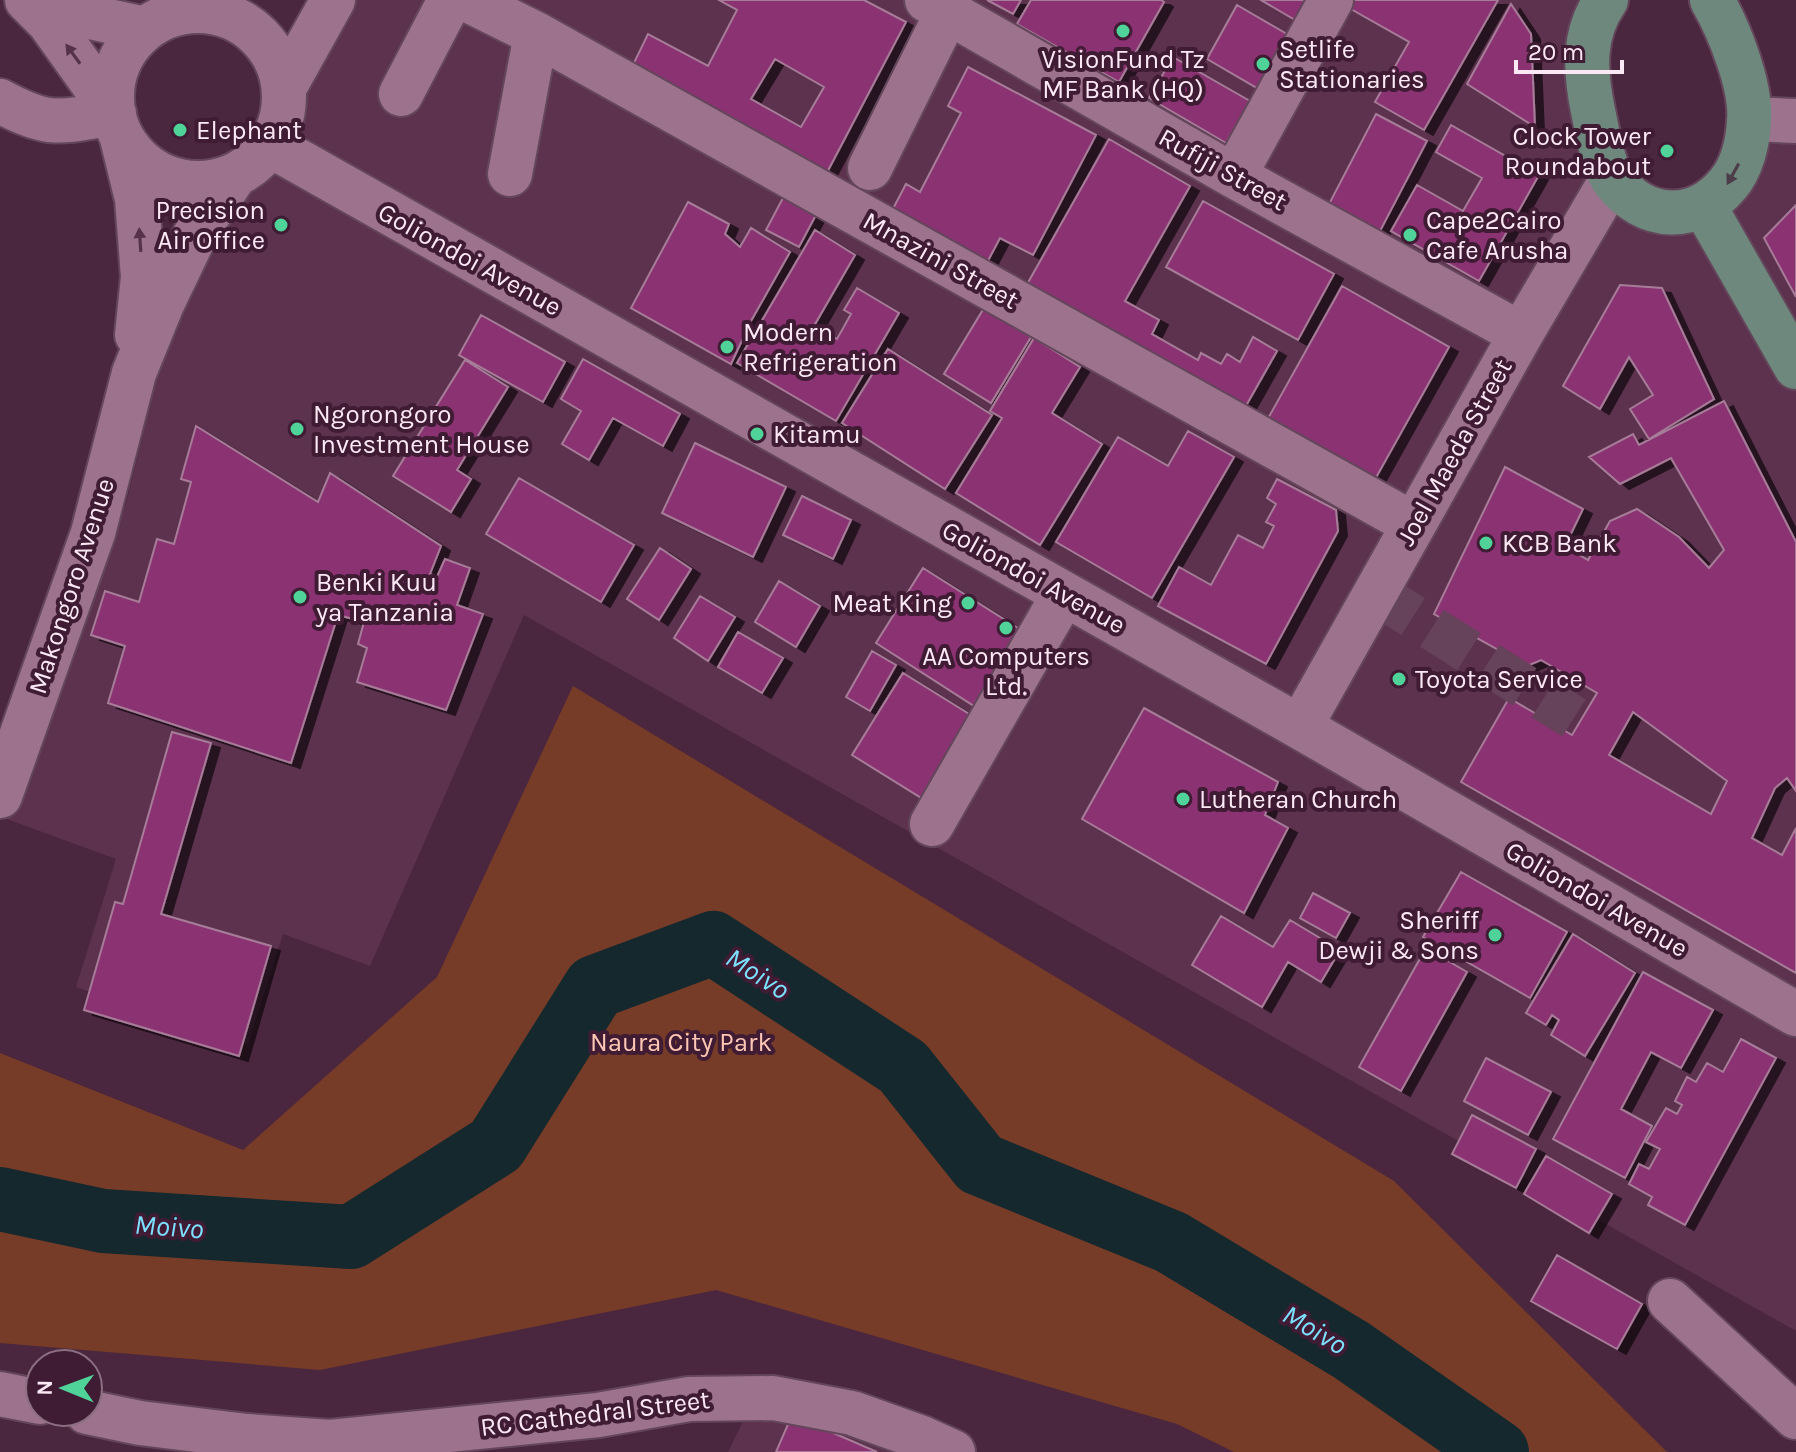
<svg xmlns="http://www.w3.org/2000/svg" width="1796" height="1452" font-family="Karla,sans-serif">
	<defs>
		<filter id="shadow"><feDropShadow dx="9" dy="5" stdDeviation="0" flood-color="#0009"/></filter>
	</defs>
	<rect width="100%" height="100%" fill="#4b263f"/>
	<path fill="#5c324e" d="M343,0H1596L1609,184L1702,217L1755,120L1796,122V1331L524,615L370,966L283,934L248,1045L76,987L116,859L4,818L126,504L200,200L274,165L305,72Z
		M764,1405L935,1452H728L744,1419Z"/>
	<path fill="#763c27" d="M573,686L1394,1181L1667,1452H1234L1177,1424L716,1290L320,1370L0,1343V1053L243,1150L437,977Z"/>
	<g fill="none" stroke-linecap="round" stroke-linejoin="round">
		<path stroke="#14282e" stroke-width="64" d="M0,1199L103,1221L351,1237L496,1145L595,987L713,943L903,1067L980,1164L1171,1242L1351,1350L1497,1452"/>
	</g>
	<path fill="#8a3372" stroke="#a77c98" stroke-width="2" fill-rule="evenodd" filter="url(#shadow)" d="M719,0H864L906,22L822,182L629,73L648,34L708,66L737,10ZM775,59L824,87L801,127L751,99Z
		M987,0H1021L1013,14Z
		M1031,0H1161L1164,2L1119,82L1017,24Z
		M1261,0H1307L1295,20Z
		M1354,0H1498L1424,130L1375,102L1409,42L1349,8Z
		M1511,4L1531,34L1535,127L1467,84Z
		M1237,5L1287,34L1257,88L1207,59Z
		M1173,57L1250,101L1226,143L1149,98Z
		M968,67L1096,135L1033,255L1000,238L981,274L887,220L906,184L920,192L961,113L948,106Z
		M1376,114L1427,141L1379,233L1328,206Z
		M1451,125L1539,175L1479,281L1391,231L1417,185L1463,211L1482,178L1436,152Z
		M1109,139L1190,186L1125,301L1159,320L1152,334L1198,360L1201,353L1221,364L1227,354L1240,362L1253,337L1277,351L1238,420L1021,295Z
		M784,196L817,213L799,247L766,230Z
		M1203,201L1334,274L1298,340L1166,267Z
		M688,202L729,224L725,234L740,247L751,228L790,252L751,321L731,364L631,308Z
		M1796,205V297L1764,238Z
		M815,230L855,255L814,326L837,339L851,314L844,310L857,288L899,313L836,421L737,363Z
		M1620,285L1662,288L1714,399L1649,439L1630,409L1653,395L1629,357L1600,409L1563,386Z
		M1342,286L1449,347L1373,483L1266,422Z
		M984,308L1031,337L991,403L944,374Z
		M481,315L565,362L543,402L459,355Z
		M1034,338L1080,367L1052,413L1102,444L1040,545L956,493L1002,418L990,411Z
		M888,349L992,415L945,489L842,423Z
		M583,359L680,414L663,446L613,418L589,460L562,444L581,411L561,399Z
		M465,360L508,387L457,470L471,479L451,512L393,476Z
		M1724,401L1796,542V791L1787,778L1775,788L1752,838L1782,855L1796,828V973L1461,782L1509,698L1572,735L1597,693L1541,660L1527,666L1434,614L1505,467L1583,509L1565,546L1588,560L1610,521L1637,509L1679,537L1709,568L1724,550L1671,458L1620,484L1589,457L1633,434L1639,445ZM1633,712L1727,781L1711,814L1609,755Z
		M196,426L318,502L330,473L441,546L430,574L437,577L445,559L470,568L457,605L483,614L446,710L357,682L367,648L358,644L364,622L338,615L291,763L108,703L125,646L91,635L105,591L139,602L157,539L174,544L191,482L181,479Z
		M1188,431L1234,457L1152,598L1056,542L1118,437L1168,466Z
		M695,443L786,487L753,557L662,513Z
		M519,478L634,545L601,602L486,534Z
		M1277,479L1336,510L1338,531L1266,664L1158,606L1179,567L1211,585L1238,535L1263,548L1274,526L1266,522L1276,504L1267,498Z
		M802,496L851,520L833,559L783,535Z
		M660,548L691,569L659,620L627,599Z
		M923,568L1021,630L974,706L876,643Z
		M779,581L820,606L796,647L755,622Z
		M700,596L735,617L708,661L674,638Z
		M738,632L783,658L762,693L718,667Z
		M872,651L896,665L870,711L846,697Z
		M903,673L974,717L923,799L852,755Z
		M1144,708L1278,782L1265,815L1288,828L1244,913L1082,819Z
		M172,732L211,743L161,914L271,946L239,1056L84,1010L115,902L123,904Z
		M1461,872L1567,932L1530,998L1423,937Z
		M1313,893L1350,913L1336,938L1300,918Z
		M1221,916L1273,947L1290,920L1340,950L1321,982L1288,962L1262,1007L1192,965Z
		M1573,934L1635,973L1585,1056L1551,1035L1559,1020L1552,1015L1546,1025L1526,1013Z
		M1426,948L1467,972L1401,1091L1359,1067Z
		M1643,972L1713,1010L1681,1068L1651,1052L1621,1109L1652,1126L1625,1178L1553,1139Z
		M1741,1039L1776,1058L1685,1225L1648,1205L1652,1197L1629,1184L1639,1164L1649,1169L1660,1149L1646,1142L1666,1108L1677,1114L1682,1105L1675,1101L1687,1077L1696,1082L1707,1063L1723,1072Z
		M1486,1058L1551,1092L1528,1135L1464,1101Z
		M1472,1115L1536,1149L1516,1188L1452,1154Z
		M1546,1156L1612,1194L1589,1233L1524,1194Z
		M1557,1255L1642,1304L1617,1349L1531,1301Z
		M792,1415L877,1452H776Z"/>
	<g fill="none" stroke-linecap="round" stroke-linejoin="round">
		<path stroke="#66435a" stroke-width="44" stroke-dasharray="44 22" stroke-linecap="butt" d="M1376,593L1574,718"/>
		<g stroke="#64465b" stroke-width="48">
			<path id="minor" d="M29,0L54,9L145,29
				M468,0L536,34L1413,524
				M927,0L1234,176L1521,334
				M112 97a86 86 0 1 1 172 0a86 86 0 1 1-172 0Z
				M284,88L333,0
				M401,94L450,0
				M0,101C50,128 59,122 114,113L49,22L27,0
				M1750,119L1796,121
				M122,138L137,199L143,277L137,335
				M270,145L1300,727L1796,1014
				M870,168L948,11
				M510,174L536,34
				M1234,176L1331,0
				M1300,727L1521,334L1612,179
				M0,796L93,533L134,373L162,304L196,233L235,175
				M932,824L1064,594
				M1670,1301L1796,1417
				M0,1394L40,1402
				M87,1412L140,1423L247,1436L330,1442L598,1415L689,1399L773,1398L852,1413L922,1438L953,1452"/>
		</g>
		<g stroke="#64465b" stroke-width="48">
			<path id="major" d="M1606,0C1582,34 1585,72 1593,111C1597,129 1603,167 1614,181C1645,221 1695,224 1728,184C1742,168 1748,142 1749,121C1752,87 1729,29 1712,0
				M1704,206L1796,367"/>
		</g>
		<use href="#minor" stroke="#9c728d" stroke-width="44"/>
		<use href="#major" stroke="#6e887d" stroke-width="44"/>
	</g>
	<defs><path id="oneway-solid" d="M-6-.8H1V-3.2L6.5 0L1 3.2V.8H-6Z" transform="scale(2)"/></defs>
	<g fill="#56324a">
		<use href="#oneway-solid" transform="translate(73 54) rotate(-126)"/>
		<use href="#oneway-solid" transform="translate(140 240) rotate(-94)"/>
	</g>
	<use fill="#4d3c4a" href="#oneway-solid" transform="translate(1733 174) rotate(119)"/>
	<g fill="#50d398" stroke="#3f1c34" stroke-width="3">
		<circle cx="1123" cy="31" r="8"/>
		<circle cx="1263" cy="64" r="8"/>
		<circle cx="180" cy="130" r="8"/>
		<circle cx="1667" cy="151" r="8"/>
		<circle cx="281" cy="225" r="8"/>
		<circle cx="1410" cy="235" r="8"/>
		<circle cx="727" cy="347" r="8"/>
		<circle cx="297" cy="429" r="8"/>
		<circle cx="757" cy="434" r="8"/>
		<circle cx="1486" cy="543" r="8"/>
		<circle cx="300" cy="597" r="8"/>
		<circle cx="968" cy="603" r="8"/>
		<circle cx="1006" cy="628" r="8"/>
		<circle cx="1399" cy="679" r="8"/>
		<circle cx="1183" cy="799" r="8"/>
		<circle cx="1495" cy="935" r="8"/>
	</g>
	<g text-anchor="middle" stroke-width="8" stroke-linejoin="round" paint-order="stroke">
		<g font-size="26" fill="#fce9f5" stroke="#3f1c34" text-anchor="start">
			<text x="1279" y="58">Setlife<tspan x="1279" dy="30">Stationaries</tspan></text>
			<text x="1123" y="68" text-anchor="middle">VisionFund Tz<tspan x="1123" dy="30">MF Bank (HQ)</tspan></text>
			<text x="196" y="139">Elephant</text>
			<text x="1651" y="145" text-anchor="end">Clock Tower<tspan x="1651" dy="30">Roundabout</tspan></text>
			<text x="265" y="219" text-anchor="end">Precision<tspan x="265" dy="30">Air Office</tspan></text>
			<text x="1426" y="229">Cape2Cairo<tspan x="1426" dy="30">Cafe Arusha</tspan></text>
			<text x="743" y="341">Modern<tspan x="743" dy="30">Refrigeration</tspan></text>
			<text x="313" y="423">Ngorongoro<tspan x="313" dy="30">Investment House</tspan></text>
			<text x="773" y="443">Kitamu</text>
			<text x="1502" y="552">KCB Bank</text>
			<text x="316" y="591">Benki Kuu<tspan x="316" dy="30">ya Tanzania</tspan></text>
			<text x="952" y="612" text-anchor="end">Meat King</text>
			<text x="1006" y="665" text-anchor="middle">AA Computers<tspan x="1006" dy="30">Ltd.</tspan></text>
			<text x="1415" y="688">Toyota Service</text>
			<text x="1199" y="808">Lutheran Church</text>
			<text x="1479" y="929" text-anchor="end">Sheriff<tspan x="1479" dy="30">Dewji &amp; Sons</tspan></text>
		</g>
		<g font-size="26" fill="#fce9f5" stroke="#3f1c34">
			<text transform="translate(1223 169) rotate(29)" y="9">Rufiji Street</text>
			<text transform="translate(470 259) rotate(29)" y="9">Goliondoi Avenue</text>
			<text transform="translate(941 260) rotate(29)" y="9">Mnazini Street</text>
			<text transform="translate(1454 452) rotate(-61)" y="9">Joel Maeda Street</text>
			<text transform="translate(1034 577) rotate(29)" y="9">Goliondoi Avenue</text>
			<text transform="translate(71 586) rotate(-72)" y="9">Makongoro Avenue</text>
			<text transform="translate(1597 899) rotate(30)" y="9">Goliondoi Avenue</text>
			<text transform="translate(595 1413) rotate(-7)" y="9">RC Cathedral Street</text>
		</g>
		<g font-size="26" fill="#fec7b4" stroke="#3f1c34">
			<text x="681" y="1051">Naura City Park</text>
		</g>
		<g font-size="28" font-style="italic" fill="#7ee0ff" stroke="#3f1c34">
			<text transform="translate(758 973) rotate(33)" y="10">Moivo</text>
			<text transform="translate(169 1226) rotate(4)" y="10">Moivo</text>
			<text transform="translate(1315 1329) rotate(31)" y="10">Moivo</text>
		</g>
	</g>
	<g transform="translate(64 1388) rotate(271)"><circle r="38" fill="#3f1c34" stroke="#8b6e81" stroke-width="2"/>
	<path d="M0-6L14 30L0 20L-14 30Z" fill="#50d398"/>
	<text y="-12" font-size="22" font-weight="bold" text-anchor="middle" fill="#fce9f5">N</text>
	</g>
	<path d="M1516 60v12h106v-12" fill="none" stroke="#fce9f5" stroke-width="4"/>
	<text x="1528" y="60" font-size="24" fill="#fce9f5" stroke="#3f1c34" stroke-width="6" paint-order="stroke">20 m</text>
</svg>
